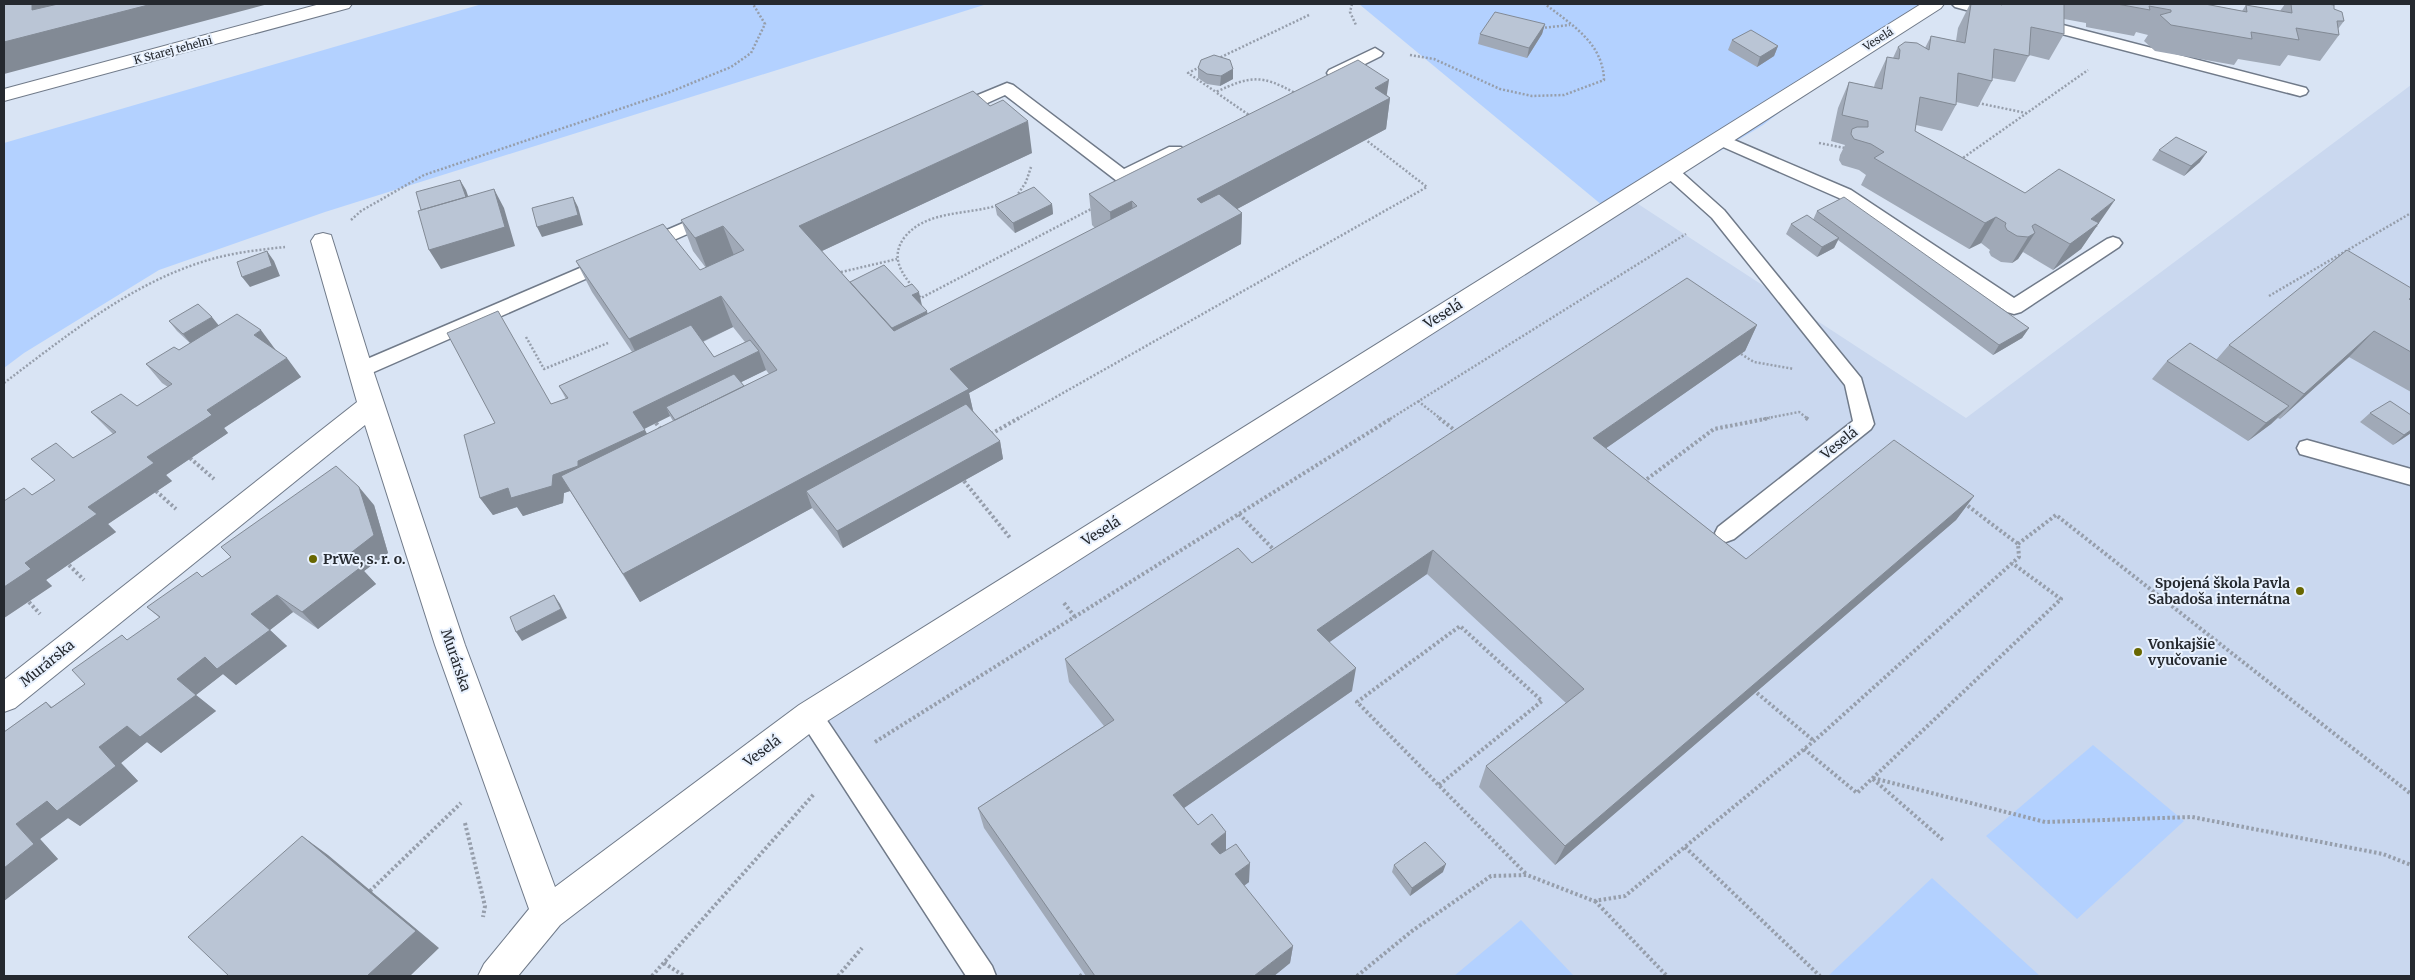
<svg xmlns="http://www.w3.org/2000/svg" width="2415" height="980" font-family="Merriweather,serif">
	<rect width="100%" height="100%" fill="#d9e4f4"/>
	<path fill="#cad8ef" d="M2411,85V976H982L810,715L1635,202L1966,418Z"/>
	<path fill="#b3d1ff" d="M482,4H987L325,212L159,270L24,353L4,368V143Z
		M1359,4H1922L1763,125L1614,215Z
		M2093,745L2184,821L2077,919L1986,836Z
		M1932,878L2040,976H1828Z
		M1521,920L1574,976H1454Z"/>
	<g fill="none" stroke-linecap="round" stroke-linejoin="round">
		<g stroke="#707a89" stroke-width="3">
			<path id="lane" d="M1952,4H1977L2001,10L2004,13L1996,18L1955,7Z
				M2036,18L2306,88L2308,91L2306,94L2300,96L2031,26L2028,23L2031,20Z
				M1375,48L1383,53L1381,56L1341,76H1329L1327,73L1329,70Z
				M1007,83L1013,85L1124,169L1169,147H1181L1184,151L1181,155L1123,183L1117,181L1005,95L963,114H951L949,110L951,106Z
				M1720,134L1851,190L2014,298L2107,239L2113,237L2119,239L2122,243L2119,247L2021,312L2014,314L2007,312L1839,198L1714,143L1712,139L1714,135Z
				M1670,165L1676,167L1724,210L1861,378L1874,424L1871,429L1734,539L1726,542L1718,539L1715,533L1718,527L1853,421L1845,385L1712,218L1664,175L1661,171L1664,167Z
				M711,211L717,213L720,217L717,221L651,250L645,252L639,250L636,246L639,242Z
				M608,256L615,258L617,262L615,266L367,375L360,377L353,375L350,370L353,365Z
				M2307,440L2411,469V485L2300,454L2297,448L2300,442Z
				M810,704L818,707L992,966L996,976H966L802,723L798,715L802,707Z"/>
		</g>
		<g stroke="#707a89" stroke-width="2">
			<path id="street" d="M320,4H352L349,8L4,101V89Z
				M1921,4H1944L1941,8L821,725L560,925L518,976H478L484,964L529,909L435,645L365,425L15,708L4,712V680L357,402L311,241L315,235L323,233L331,235L373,370L465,645L555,887L799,705Z"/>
		</g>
		<path stroke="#969eab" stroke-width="2.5" stroke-dasharray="2 2" stroke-linecap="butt" d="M1352,4L1350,12L1356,25
			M1541,28L1570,25
			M1410,55L1434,59L1500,89L1532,96L1564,95L1604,80C1603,43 1572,25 1545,4
			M1217,59L1309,15
			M1200,67L1188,73L1216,92C1250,76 1261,74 1295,93
			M1217,93L1249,115
			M1978,103L2026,113
			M1819,143L1845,148
			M1960,160L2088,70
			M1016,197L1026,182L1031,167
			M351,220L361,211L424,175L670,92L731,67L751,53L765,24L753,4
			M837,273L897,259
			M912,286C900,271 891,256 904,238C925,210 968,215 999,205
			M919,296L921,298L1093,208
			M2269,296L2411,213
			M526,337L544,369L608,343
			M1741,354L1754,362L1794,369
			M4,383C65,337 129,285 202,262C229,253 257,250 285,247
			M1418,401L1441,419
			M1017,419L1427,187L1366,140
			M1390,419L1686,234
			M1763,419L1799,412L1808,419"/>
		<path stroke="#969eab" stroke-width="4" stroke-dasharray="2.5 2.5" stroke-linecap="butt" d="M1439,418L1457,432
			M1806,418L1809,420
			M656,423L662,431
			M991,434L1019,418
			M190,458L214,479
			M964,481L1011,539
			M1643,482L1714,429L1770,418
			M156,491L176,509
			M1239,514L1275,551
			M2018,544L2056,515L2411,794
			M69,565L84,580
			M29,602L40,614
			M1064,603L1075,617
			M1757,693L1814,741
			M875,742L1392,418
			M1804,749L1857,793L2061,599L2012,563
			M1873,778L2045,822L2192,817L2383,854L2411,865
			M1873,779L1943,840
			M1439,785L1542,701L1460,626L1357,702L1527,875
			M465,823L485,906L483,917
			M1685,847L1820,976
			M370,891L461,803
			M1595,901L1667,976
			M664,963L684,976
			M652,976L814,794
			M838,976L862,948
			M1080,976L1084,973
			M1357,976L1412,931L1491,876L1527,875L1594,901L1625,896L1814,741L2019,557L2018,544L1964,503"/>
		<use href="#lane" fill="#fff" fill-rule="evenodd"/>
		<use href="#street" fill="#fff" fill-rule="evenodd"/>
	</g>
	<path fill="#a0a9b7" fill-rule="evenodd" d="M1970,4H2205L2242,11L2246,5L2280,11L2285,4H2327L2334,9L2344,21L2338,29L2339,35L2320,61L2288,55L2280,66L2238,59L2234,65L2155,51L2144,41L2148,35L2136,32L2134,36L2086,27V23L2064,19V34L2049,60L2029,55L2015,82L1992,78V81L1978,107L1956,102V105L1942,131L1916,125L1915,131L2025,193L2098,226L2095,228L2081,249L2053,270L2023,252L2018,259L2012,263L2001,262L1991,256L1989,252L1990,250L1981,243L1969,249L1861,185L1866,175L1859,170L1842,165L1839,160L1840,155L1845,145L1831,141L1838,108L1849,82L1874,87L1875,83L1887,57L1893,58L1898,47L1925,48L1931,36L1956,41L1958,28Z
		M1545,24L1542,34L1527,58L1478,44L1480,34Z
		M1732,40L1778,46L1774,56L1757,67L1728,50Z
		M1198,68L1233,69V79L1220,86L1207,84L1198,78Z
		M1387,95L1390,98L1386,129L1237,209L1242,213L1241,244L969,393L973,411L1000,441L1003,459L843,548L812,508L640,602L570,491L564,493L563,503L523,516L517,507L493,515L480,498L551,404L566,399L559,386L632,352L592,292L576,261L700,270L706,268L693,251L681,220L1032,153L822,251L850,282L922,306L927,314L1095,228L1092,225L1089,194ZM733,327L745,342L714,357L703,342ZM766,370L769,374L744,386L741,382ZM670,416L673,421L647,434L644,429Z
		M2159,150L2200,162L2184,176L2152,160Z
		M1052,204L1053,214L1015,233L997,215L995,205Z
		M1817,211L2029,328L2022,338L1993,355L1838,240L1834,248L1817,257L1786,234L1791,224L1813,220Z
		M2411,288V392L2349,357L2280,419L2278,418L2271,424L2248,441L2152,379L2167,361L2216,360L2229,345Z
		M169,321L219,325L275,349L301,377L224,428L228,433L166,475L172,481L108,524L116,532L46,580L52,586L4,618V501L32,495L55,480L31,459L73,458L113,434L91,412L137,406L168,387L162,383L146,364L179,350L190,343L177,331Z
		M1757,325L1745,351L1606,448L1746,559L1974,496L1956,520L1555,865L1479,787L1486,766L1566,703L1427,574L1329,642L1352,691L1184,808L1198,825L1226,850L1249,882L1244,886L1293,946L1290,963L1274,976H1086L984,828L978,808L1104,726L1069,682L1065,659L1252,563Z
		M2370,413L2411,433L2393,445L2360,422Z
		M374,505L388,553L364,571L376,584L318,629L293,612L270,630L287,646L236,685L223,674L196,695L216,711L161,753L147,742L121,763L138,781L80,826L68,818L40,839L58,859L4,901V732L46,702L52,707L85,684L128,640L160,618L147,607L202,577L231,557L221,547Z
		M1394,865L1443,872L1410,896L1392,872Z"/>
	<path fill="#828a95" d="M32,4H268L4,74V42Z
		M1545,24L1542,34L1527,58L1529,48Z
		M1778,46L1774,56L1757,67L1760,57Z
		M1233,69V79L1220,86L1221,76Z
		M1389,80L1386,100L1390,98L1386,129L1198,230L1197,199L1375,88Z
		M1028,121L1032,153L809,257L799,226Z
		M2207,152L2200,162L2184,176L2191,166Z
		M460,180L466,190L475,216L430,230Z
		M494,189L504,208L515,246L441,269L429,250Z
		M573,197L578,207L583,225L542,237L537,227Z
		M2115,200L2081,249L2053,270L2070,244L2091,219Z
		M1132,201L1134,233L1112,243L1110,212Z
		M1052,204L1053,214L1015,233L1013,223Z
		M1242,213L1241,244L969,393L975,419L806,491L812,508L640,602L623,574L950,369Z
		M1996,217L1981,243L1969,249L1985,223Z
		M723,226L735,258L707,269L695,238Z
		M2035,233L2018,259L2012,263L2028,237Z
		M1839,238L1834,248L1817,257L1822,247Z
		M267,251L274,261L280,276L250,287L242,277Z
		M919,292L923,310L912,295Z
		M721,296L733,327L644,369L629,339Z
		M927,311L931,330L886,331Z
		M212,317L220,327L191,344L183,334Z
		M1757,325L1745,351L1585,463L1593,438Z
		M2029,328L2022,338L1993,355L1999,345Z
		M261,330L275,349L269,353L254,335Z
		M2374,331L2349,357L2280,419L2304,394Z
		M759,351L766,370L672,416L666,407L670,416L642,430L633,412Z
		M287,358L301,377L224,428L228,433L166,475L172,481L108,524L116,532L46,580L52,586L4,618V587L25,563L88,507L147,457L207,410Z
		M2289,406L2271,424L2248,441L2266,423Z
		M645,430L654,448L570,491L564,493L563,503L523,516L517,507L493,515L480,498L508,488L553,475L578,461Z
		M2411,430V433L2393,445L2404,435Z
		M1000,441L1003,459L843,548L837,531Z
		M359,487L374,505L388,553L364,571L376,584L318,629L302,612L348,555Z
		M1974,496L1956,520L1555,865L1565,846Z
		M1433,550L1427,574L1314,653L1317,630Z
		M277,595L293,612L270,630L287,646L236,685L223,674L196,695L216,711L161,753L147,742L121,763L138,781L80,826L68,818L40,839L58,859L4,901V868L16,824L99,747L177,679L251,614Z
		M554,595L560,604L567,618L522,641L516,632Z
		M1356,668L1352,691L1174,815L1173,795Z
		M1226,832V852L1211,863V844Z
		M302,836L328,855L439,948L410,976H367Z
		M1250,863L1249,882L1234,893L1235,874Z
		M1446,864L1443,872L1410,896L1412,888Z
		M1293,946L1290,963L1274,976H1254Z"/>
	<path fill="#bac5d5" stroke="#828a95" d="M4,4H32V10L58,4H152L4,42Z
		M1971,4H1999L2002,5V4H2064V34L2031,27L2029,56L1994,49L1992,81L1958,73L1956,105L1920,97L1915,131L2025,193L2059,169L2115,200L2091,219L2099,223L2070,244L2035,224L2032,226L2035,233L2028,237L2017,236L2007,230L2005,226L2006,223L1996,217L1985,223L1874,158L1884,152L1871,144L1854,139L1851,134L1852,129L1857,127H1868V121L1842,115L1849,82L1882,89L1887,57L1899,59L1900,50L1898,47L1905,42L1917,43L1929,50L1931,36L1965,43Z
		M2117,4H2205L2247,12L2246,5L2292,13L2291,4H2327L2334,5V9L2342,12L2344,21H2337L2339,35L2296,28L2299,40L2251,32L2252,39L2171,25L2160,15L2171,12V10L2149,6L2150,10Z
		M1495,12L1545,24L1529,48L1480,34Z
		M1751,30L1778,46L1760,57L1732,40Z
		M1214,55L1230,60L1233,69L1221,76L1207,74L1198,68L1201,60Z
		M1358,60L1389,80L1375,88L1390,98L1197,199L1201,203L1219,194L1242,213L950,369L969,389L623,574L561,476L777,370L721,296L629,339L576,261L663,224L700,270L744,250L723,226L695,238L681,220L973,91L990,106L1003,100L1028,121L799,226L894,331L1137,206L1132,201L1110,212L1089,194Z
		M2176,137L2207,152L2191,166L2159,150Z
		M460,180L466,197L421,210L416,192Z
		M1034,187L1052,204L1013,223L995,205Z
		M494,189L505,227L429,250L418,211Z
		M573,197L578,215L537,227L532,208Z
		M1844,197L2029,328L1999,345L1817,211Z
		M1807,215L1839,238L1822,247L1791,224Z
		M2347,250L2411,288V298L2409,299L2411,301V352L2374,331L2304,394L2229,345Z
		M267,251L272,266L242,277L237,262Z
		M884,265L905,287L912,284L919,292L912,295L927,311L892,328L850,282Z
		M1687,278L1757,325L1593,438L1746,559L1894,440L1974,496L1565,846L1486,766L1584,689L1433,550L1317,630L1356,668L1173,795L1198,825L1212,814L1226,832L1211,844L1220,854L1236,844L1250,863L1235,874L1293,946L1254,976H1095L978,808L1114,720L1065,659L1238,548L1252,563Z
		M198,304L212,317L183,334L169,321Z
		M498,311L551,404L568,398L559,386L691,325L714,357L750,340L759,351L633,412L645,430L578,461V466L553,475L552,486L511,498L508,488L480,498L464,435L495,423L447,333Z
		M237,314L261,330L254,335L287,358L207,410L212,415L147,457L154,463L88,507L97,514L25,563L31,569L4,587V501L24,488L32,495L55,480L31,459L56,443L73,458L116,432L91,412L121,394L137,406L172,384L146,364L174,347L179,350Z
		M2190,343L2289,406L2266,423L2167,361Z
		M734,374L744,386L675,420L666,407Z
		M2390,401L2411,415V430L2404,435L2370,413Z
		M966,404L1000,441L837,531L806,491Z
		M336,466L359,487L374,535L348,555L361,567L302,612L277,595L251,614L270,630L217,669L205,657L177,679L196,695L140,737L127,726L99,747L116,766L57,811L47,801L16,824L34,844L4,868V732L46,702L51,708L85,684L72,670L122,635L127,640L160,617L147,607L197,572L202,577L231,557L221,547Z
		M554,595L561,609L516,632L510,617Z
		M302,836L416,931L367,976H229L188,937Z
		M1425,842L1446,864L1412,888L1394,865Z"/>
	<g fill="#686701" stroke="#e8f1fe" stroke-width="2">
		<circle cx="313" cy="559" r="5"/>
		<circle cx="2300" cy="591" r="5"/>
		<circle cx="2138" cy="652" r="5"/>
	</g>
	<g text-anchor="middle" stroke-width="4" stroke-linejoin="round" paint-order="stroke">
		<g font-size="11" fill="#25292f" stroke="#e8f1fe">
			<text transform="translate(1878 39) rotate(-32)" y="4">Veselá</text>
			<text transform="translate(173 50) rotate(-15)" y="4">K Starej tehelni</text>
		</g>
		<g font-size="14" fill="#25292f" stroke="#e8f1fe">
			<text transform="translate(1443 314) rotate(-32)" y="5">Veselá</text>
			<text transform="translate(1839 443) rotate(-39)" y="5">Veselá</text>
			<text transform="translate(1101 531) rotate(-32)" y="5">Veselá</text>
			<text transform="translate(456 660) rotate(71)" y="5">Murárska</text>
			<text transform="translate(47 663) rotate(-39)" y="5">Murárska</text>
			<text transform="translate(762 751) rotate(-37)" y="5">Veselá</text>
		</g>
		<g font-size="14" font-weight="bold" fill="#25292f" stroke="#e8f1fe" text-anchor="start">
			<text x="323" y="564">PrWe, s. r. o.</text>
			<text x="2290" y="588" text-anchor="end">Spojená škola Pavla<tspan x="2290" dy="16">Sabadoša internátna</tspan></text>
			<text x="2148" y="649">Vonkajšie<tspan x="2148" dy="16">vyučovanie</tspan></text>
		</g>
	</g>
	<rect width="2415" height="980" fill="none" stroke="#25292f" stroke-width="10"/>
</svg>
